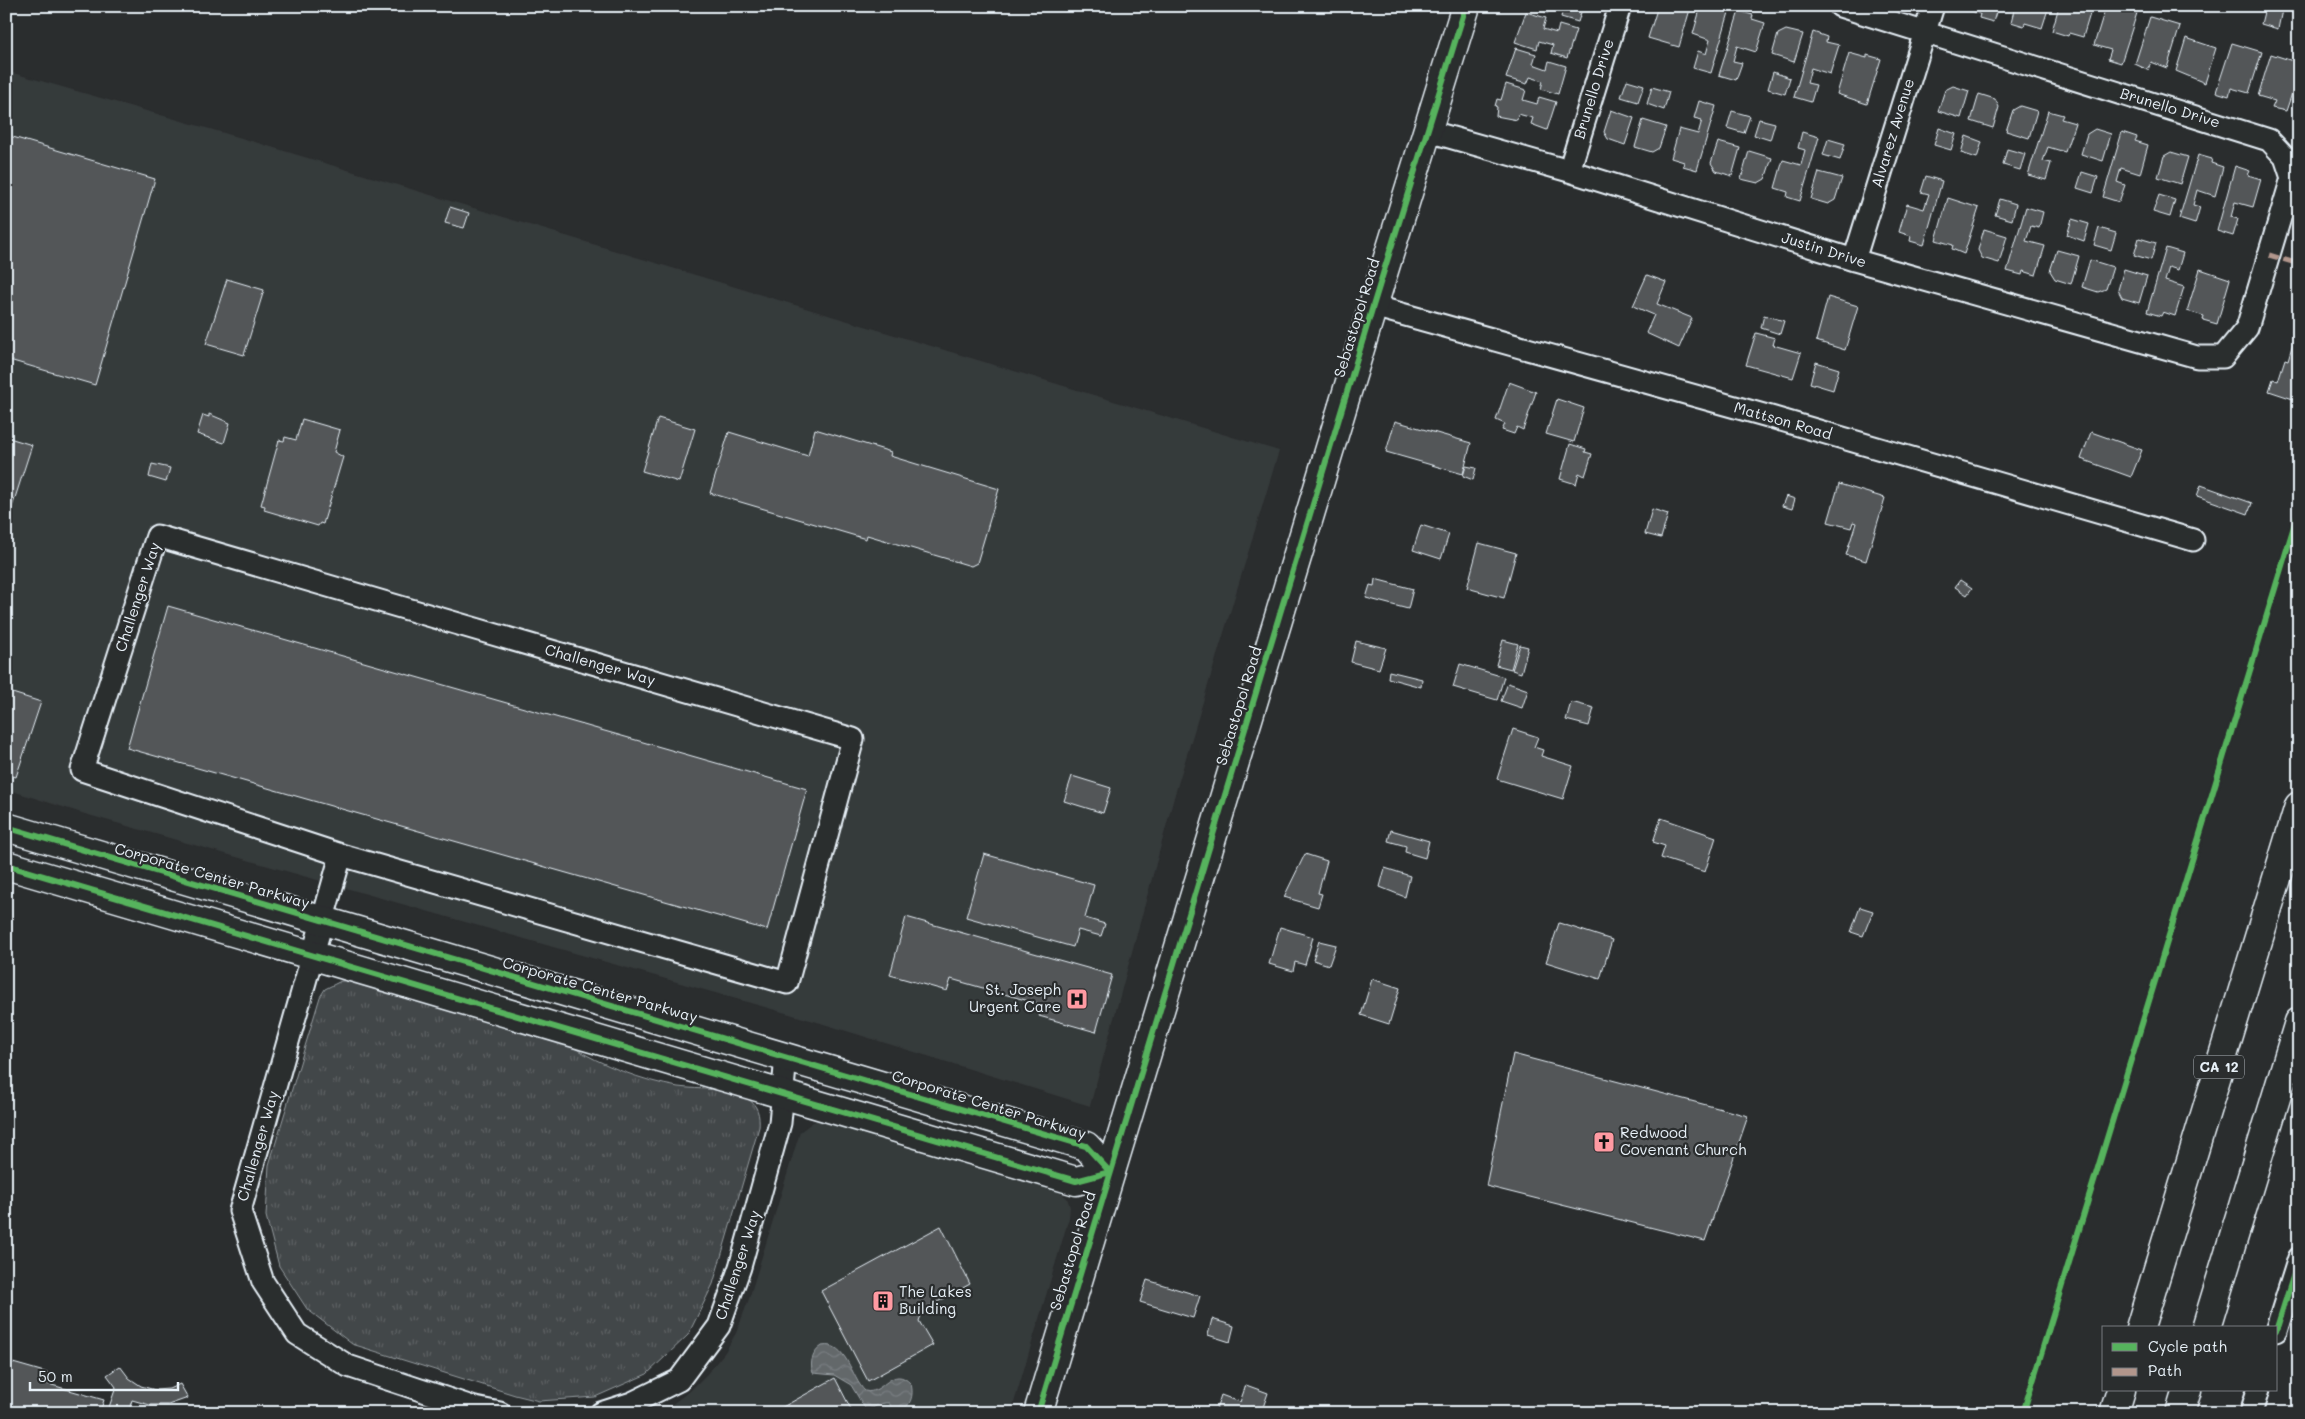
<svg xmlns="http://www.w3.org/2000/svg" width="2305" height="1419" font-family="Mali,sans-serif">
	<defs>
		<pattern id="grass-tufts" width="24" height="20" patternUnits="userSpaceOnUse" patternTransform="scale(1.25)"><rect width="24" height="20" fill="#424648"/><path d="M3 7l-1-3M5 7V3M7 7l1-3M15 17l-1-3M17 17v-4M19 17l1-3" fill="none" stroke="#5d6163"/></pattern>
		<pattern id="water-waves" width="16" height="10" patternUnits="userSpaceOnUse" patternTransform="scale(1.25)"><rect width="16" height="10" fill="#63686b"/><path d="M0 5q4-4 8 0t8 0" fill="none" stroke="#797e81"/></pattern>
	</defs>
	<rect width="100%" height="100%" fill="#2a2d2e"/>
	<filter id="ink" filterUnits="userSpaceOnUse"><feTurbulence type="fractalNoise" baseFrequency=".02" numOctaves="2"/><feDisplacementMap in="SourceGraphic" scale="10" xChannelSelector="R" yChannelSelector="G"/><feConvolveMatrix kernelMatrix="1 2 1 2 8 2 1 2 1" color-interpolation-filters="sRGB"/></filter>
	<g filter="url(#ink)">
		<path fill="#363a3b" d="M6,71L238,137L1279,451L1175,794L1090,1106L814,1021L85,814L6,789Z
			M819,1120L1055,1188L1067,1198L1070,1207L1069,1218L1011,1413H660L690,1391L707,1374L725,1352L736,1333L749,1299L800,1132L813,1122Z"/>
		<path fill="url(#grass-tufts)" stroke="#959ca0" d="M341,981H350L571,1046C601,1065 643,1081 678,1087C701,1090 725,1087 746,1098C758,1104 760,1116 759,1127L713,1284L688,1335L647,1374L595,1397L539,1401L515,1395L352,1344L307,1309L279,1266L266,1216L269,1165L320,997L325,989Z"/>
		<path fill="url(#water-waves)" stroke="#989fa3" d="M822,1346C847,1341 851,1378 865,1391C883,1396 892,1363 911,1384C914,1395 911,1407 899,1411H894L889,1403C878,1402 875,1409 866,1410L851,1385L834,1375L813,1373C809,1362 813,1352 822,1346Z"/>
		<path fill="#535759" stroke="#e8f1f8" d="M1526,6H1550L1548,13Z
			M1553,6H1583L1578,22L1561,17L1563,9Z
			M1658,6H1691L1679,47L1648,38Z
			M1701,6L1714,9L1715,6H1719L1730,9L1711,73L1693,68L1698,51L1706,54L1710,40L1693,34Z
			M1969,6H1998L1993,22L1979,18L1980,14L1968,10Z
			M2015,6H2049L2042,28L2025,23L2024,26L2011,22Z
			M2059,6L2092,7L2083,37L2069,33L2068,36L2052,31Z
			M2106,6H2115L2137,13L2121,63L2108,59L2111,50L2094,45Z
			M2244,6H2270L2282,10L2278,29L2261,24L2264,12Z
			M2292,6H2299V20L2291,10Z
			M1739,11L1753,15L1752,19L1765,23L1756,52L1737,46L1733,61L1742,63L1736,80L1719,75Z
			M1526,12L1546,18L1543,29L1557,33L1559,25L1576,30L1567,58L1551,53L1553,45L1539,41L1537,49L1515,42Z
			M2150,17L2180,26L2167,68L2151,62L2148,70L2135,64Z
			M1786,30L1803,34L1794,62L1772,55L1778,34Z
			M1813,32L1827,37L1826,42L1839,45L1830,74L1811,68L1807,83L1816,85L1811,102L1794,97Z
			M2186,38L2216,48L2205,83L2176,71Z
			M2232,43L2262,52L2249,93L2231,88L2229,96L2216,92Z
			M1516,48L1536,54L1533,64L1547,69L1549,61L1566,66L1558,94L1541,89L1543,81L1530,77L1527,84L1506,78Z
			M1849,53L1867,58V55L1881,59L1867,104L1837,94Z
			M2271,54L2299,63V73L2286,111L2272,108L2275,101L2258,96Z
			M1773,72L1790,78L1785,94L1768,89Z
			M1627,80L1644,85L1638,102L1621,97Z
			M1506,84L1526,90L1523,100L1537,104L1539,97L1556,102L1547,130L1531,124L1533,118L1518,114L1517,120L1496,116L1497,107L1495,106L1497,99L1501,100Z
			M1953,86L1969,91L1961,118L1938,111L1945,90Z
			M1652,87L1669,92L1664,110L1647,104Z
			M1979,94L1995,99L1999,107L1993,128L1971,121Z
			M1699,101L1716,106L1697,170L1683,166L1684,162L1671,158L1679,129L1698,134L1702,120L1694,118Z
			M2020,106L2037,111L2029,138L2006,131L2013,110Z
			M1611,110L1634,118L1625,145L1608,139L1604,132Z
			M1732,111L1750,116L1744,133L1727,128Z
			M2048,111L2063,115L2061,119L2075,123L2065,152L2048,147L2043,161L2051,163L2046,180L2028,175Z
			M1759,119L1775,123L1770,140L1754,135Z
			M1643,120L1666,127L1659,148L1652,152L1635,147Z
			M1939,128L1956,134L1951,150L1934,145Z
			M2095,129L2111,134L2103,161L2081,154L2087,134Z
			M1802,132L1819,137L1800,201L1787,197L1788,192L1775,188L1783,160L1801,165L1805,150L1798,148Z
			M2122,132L2137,137L2135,141L2148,145L2140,174L2121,168L2117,182L2125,185L2119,202L2103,197Z
			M6,135L155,179L95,385L6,359Z
			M1966,136L1982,142L1977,158L1961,153Z
			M1828,139L1845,144L1840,160L1823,155Z
			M1718,142L1740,148L1732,176L1716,171L1711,163Z
			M2007,149L2025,154L2020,170L2003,165Z
			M1749,151L1772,158L1765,179L1758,183L1741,179Z
			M2171,152L2188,157L2180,184L2158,177L2164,156Z
			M2198,155L2212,159L2211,163L2223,167L2215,196L2197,190L2193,205L2200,207L2195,224L2179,219Z
			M2235,166L2250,171L2248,175L2261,179L2253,207L2235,202L2231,217L2238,219L2233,236L2217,231Z
			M1819,172L1842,178L1835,200L1828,204L1811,199Z
			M2082,172L2098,177L2093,193L2077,188Z
			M1926,176L1942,181L1924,245L1910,241L1911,236L1899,232L1907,204L1924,209L1929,194L1921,192Z
			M2159,195L2175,200L2170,217L2153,212Z
			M1948,198L1979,208L1964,254L1952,249L1953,245L1936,240Z
			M2000,199L2016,204L2012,220L1995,215Z
			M450,207L469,213L464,228L445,223Z
			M2026,207L2043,212L2039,228L2031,226L2026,241L2045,246L2036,275L2023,271L2022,275L2007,271Z
			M2072,219L2089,224L2084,241L2067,235Z
			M2099,228L2116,233L2111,250L2094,245Z
			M1984,229L2007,236L1999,263L1982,258L1978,250Z
			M2139,238L2156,243L2151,260L2134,255Z
			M2166,248L2183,253L2178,270L2169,267L2165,281L2184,287L2175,316L2163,312L2161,316L2147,312Z
			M2057,250L2079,256L2071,284L2055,279L2050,271Z
			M2090,260L2113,267L2106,289L2098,292L2082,287Z
			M2124,269L2147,276L2139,303L2122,298L2118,290Z
			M2200,269L2230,279L2217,324L2203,320L2204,316L2187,311Z
			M1647,275L1666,282L1657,304L1692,318L1679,348L1646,333L1654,315L1633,306Z
			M227,279L264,290L244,355L206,344Z
			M2299,293V334L2292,332L2297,315L2292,314Z
			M1828,297L1858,306L1845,350L1816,341Z
			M1764,315L1784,321L1780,334L1761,328Z
			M1756,333L1775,338L1773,345L1801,353L1793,378L1746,365Z
			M2293,343L2299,344V401L2269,391L2273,379L2278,381L2285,359L2288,360Z
			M1816,362L1839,369L1833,390L1810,383Z
			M1509,382L1536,392L1523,430L1517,427L1514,434L1502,430L1505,424L1496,420Z
			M1557,399L1584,408L1574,442L1546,434Z
			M209,414L230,423L224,443L197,434L203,415L209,417Z
			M658,418L695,429L679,482L642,471Z
			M302,419L340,430L334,452L343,457L323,524L320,523L318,526L264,510L265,506L261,505L279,440L284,441L285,437L296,440Z
			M1395,421L1471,443L1463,474L1386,452Z
			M815,429L891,452L890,456L999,489L977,563L971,566L867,535L866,539L710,493L729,432L808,456Z
			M2091,432L2142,450L2131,477L2081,459Z
			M6,437L32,445L6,526Z
			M1570,444L1586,449L1585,452L1592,454L1585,476L1579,473L1576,484L1560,479Z
			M152,464L170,468L166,482L149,477Z
			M1466,466L1476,468L1473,480L1463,476Z
			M1839,484L1885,498L1866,561L1846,555L1856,523L1853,522L1851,528L1828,522Z
			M2201,485L2252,503L2248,514L2197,496Z
			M1786,496L1795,499L1792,509L1782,506Z
			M1652,509L1668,514L1661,538L1645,534Z
			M1421,525L1449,534L1441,559L1413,550Z
			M1479,543L1516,553L1504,598L1467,588Z
			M1375,579L1413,589L1408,609L1366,598L1370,585L1374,586Z
			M1960,580L1972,588L1967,595L1955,587Z
			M168,606L807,789L767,930L127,748Z
			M1503,640L1518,644L1511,669L1496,665Z
			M1356,641L1386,648L1379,669L1351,662Z
			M1520,645L1528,647L1521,673L1512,670Z
			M1460,664L1504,677L1497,700L1453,687Z
			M1389,671L1422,679L1421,687L1388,678Z
			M1508,683L1528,690L1522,708L1501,701Z
			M6,691L41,702L16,777L6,774Z
			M1571,702L1594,708L1589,726L1566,720Z
			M1513,729L1538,737L1534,747L1543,750L1541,756L1573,766L1563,799L1497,779Z
			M1072,776L1111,788L1103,813L1064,801Z
			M1661,818L1716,837L1705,872L1661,858L1665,846L1653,842Z
			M1391,830L1429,841L1425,858L1405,852L1406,846L1388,841Z
			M984,854L1094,885L1085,918L1105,924L1101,936L1078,930L1073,947L966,917Z
			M1305,854L1327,861L1318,893L1322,894L1318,907L1284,897Z
			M1385,868L1410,876L1405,897L1380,887Z
			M1860,907L1873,911L1863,936L1851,932Z
			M906,917L1112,975L1096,1032L1039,1016L1043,1005L951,979L947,991L890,975Z
			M1559,923L1612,940L1600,979L1546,962Z
			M1280,927L1313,937L1305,965L1295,962L1293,971L1269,964Z
			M1319,941L1336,945L1329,965L1313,960Z
			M1372,979L1400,988L1389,1024L1361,1015Z
			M1513,1054L1748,1116L1705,1241L1486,1186Z
			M941,1226L970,1284L923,1310L919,1321L933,1345L868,1381L821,1291Z
			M1147,1280L1200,1296L1193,1318L1140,1302Z
			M1212,1319L1234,1326L1230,1342L1208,1335Z
			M6,1361L48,1373L45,1383L104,1400L100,1412L103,1413H6Z
			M120,1366L129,1378L141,1386L155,1390L169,1389L180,1384L188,1398L168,1405H150L132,1400L128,1413H107L116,1387L107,1375Z
			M835,1378L853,1413H772Z
			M1246,1385L1268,1393L1261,1413H1215L1221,1395L1240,1402Z"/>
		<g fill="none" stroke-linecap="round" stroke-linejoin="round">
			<g stroke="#e8f1f8" stroke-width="25">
				<path id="street" d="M1428,131L1569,171L1854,260L2197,357H2223L2247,328L2292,178L2285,157L2269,140L1840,6
					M1569,171L1620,6
					M1854,260L1933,6
					M1373,306L1771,417L2193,540
					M341,855L787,983L853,739L157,536L82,770L341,855L240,1211L263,1282L297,1334L348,1366L475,1408L500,1413
					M2276,1331L2299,1258
					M601,1413L632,1403L679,1380L719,1326L740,1267L780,1123L786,1056
					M2251,1413L2258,1390"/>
			</g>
			<g stroke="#e8f1f8" stroke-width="31">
				<path id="secondary" d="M6,827L1086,1146L1110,1172
					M6,865L1076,1181L1110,1172
					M1038,1413L1373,306L1466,6"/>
			</g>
			<g stroke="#e8f1f8" stroke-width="31">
				<path id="highway" d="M2140,1328L2299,806
					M2206,1328L2299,1022
					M2114,1413L2121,1390
					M2180,1413L2187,1390"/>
			</g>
			<use href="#street" stroke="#2a2d2e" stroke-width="21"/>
			<use href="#secondary" stroke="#2a2d2e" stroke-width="28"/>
			<use href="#highway" stroke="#2a2d2e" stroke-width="28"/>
			<path stroke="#b2968c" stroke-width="5" stroke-dasharray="10 5" stroke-linecap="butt" d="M2269,255L2299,264"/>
			<g stroke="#2a2d2e" stroke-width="9">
				<path id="cycleway" d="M6,827L1086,1146L1110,1172
					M6,865L1076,1181L1110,1172
					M2276,1331L2299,1258
					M1038,1413L1373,306L1466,6
					M2023,1413L2299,510"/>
			</g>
			<use href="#cycleway" stroke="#56b35d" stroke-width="6"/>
		</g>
	</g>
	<defs>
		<g id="hospital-square" transform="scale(1.125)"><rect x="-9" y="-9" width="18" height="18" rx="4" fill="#ff9aa2" stroke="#2a2d2e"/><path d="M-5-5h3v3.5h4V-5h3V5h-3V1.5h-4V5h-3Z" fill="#111"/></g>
		<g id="church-square" transform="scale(1.125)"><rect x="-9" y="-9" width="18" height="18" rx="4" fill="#ff9aa2" stroke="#2a2d2e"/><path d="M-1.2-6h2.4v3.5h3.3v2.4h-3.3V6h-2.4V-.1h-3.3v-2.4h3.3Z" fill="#111"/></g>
		<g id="building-square" transform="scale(1.125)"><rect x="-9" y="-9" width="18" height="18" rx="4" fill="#ff9aa2" stroke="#2a2d2e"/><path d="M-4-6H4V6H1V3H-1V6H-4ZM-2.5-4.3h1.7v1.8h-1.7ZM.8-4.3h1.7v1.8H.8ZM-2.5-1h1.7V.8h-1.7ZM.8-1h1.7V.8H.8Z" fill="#111"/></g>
	</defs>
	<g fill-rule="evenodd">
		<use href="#hospital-square" x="1077" y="999"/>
		<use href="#church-square" x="1604" y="1142"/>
		<use href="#building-square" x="883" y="1301"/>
	</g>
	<g text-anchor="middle" stroke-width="4.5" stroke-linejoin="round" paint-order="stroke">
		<rect fill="#2a2d2e" stroke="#afb6bb" stroke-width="1" x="2194" y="1055.5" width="50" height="23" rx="4"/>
		<g font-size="14" font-weight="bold" fill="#e8f1f8">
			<text x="2219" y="1072">CA 12</text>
		</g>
		<g font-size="15" fill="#e8f1f8" stroke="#2a2d2e">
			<text transform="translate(1594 89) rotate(-73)" y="5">Brunello Drive</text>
			<text transform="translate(2170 108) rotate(17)" y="5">Brunello Drive</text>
			<text transform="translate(1893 133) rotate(-73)" y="5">Alvarez Avenue</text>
			<text transform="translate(1824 250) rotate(17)" y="5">Justin Drive</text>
			<text transform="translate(1357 318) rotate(-73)" y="5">Sebastopol Road</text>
			<text transform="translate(1783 421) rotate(16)" y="5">Mattson Road</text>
			<text transform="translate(138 597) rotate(-72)" y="5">Challenger Way</text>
			<text transform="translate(600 665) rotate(16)" y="5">Challenger Way</text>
			<text transform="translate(1239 706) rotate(-73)" y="5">Sebastopol Road</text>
			<text transform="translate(212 876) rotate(16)" y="5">Corporate Center Parkway</text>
			<text transform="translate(600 990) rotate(16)" y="5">Corporate Center Parkway</text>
			<text transform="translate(989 1105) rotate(17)" y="5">Corporate Center Parkway</text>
			<text transform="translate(258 1146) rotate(-74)" y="5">Challenger Way</text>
			<text transform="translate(1073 1251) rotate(-73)" y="5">Sebastopol Road</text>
			<text transform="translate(738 1265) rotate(-72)" y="5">Challenger Way</text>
		</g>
		<g font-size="15" fill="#e8f1f8" stroke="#2a2d2e" text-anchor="start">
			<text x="1061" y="995" text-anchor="end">St. Joseph<tspan x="1061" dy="17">Urgent Care</tspan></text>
			<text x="1620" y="1138">Redwood<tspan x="1620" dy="17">Covenant Church</tspan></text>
			<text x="899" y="1297">The Lakes<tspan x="899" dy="17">Building</tspan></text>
		</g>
	</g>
	<rect width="2305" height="1419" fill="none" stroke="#2a2d2e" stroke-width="25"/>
	<rect x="12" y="12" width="2280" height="1394" fill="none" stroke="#e8f1f8" stroke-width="2" filter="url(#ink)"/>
	<rect x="2102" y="1326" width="175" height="65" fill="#2a2d2e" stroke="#767b7f"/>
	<rect x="2112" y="1343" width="25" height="8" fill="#56b35d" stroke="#767b7f"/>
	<text x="2148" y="1352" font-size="15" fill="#e8f1f8">Cycle path</text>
	<rect x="2112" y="1368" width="25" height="8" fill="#b2968c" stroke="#767b7f"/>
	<text x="2148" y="1376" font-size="15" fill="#e8f1f8">Path</text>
	<path d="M30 1382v8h148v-8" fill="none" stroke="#e8f1f8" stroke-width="2.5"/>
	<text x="38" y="1382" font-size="15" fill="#e8f1f8" stroke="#2a2d2e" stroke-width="4" paint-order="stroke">50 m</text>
</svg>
